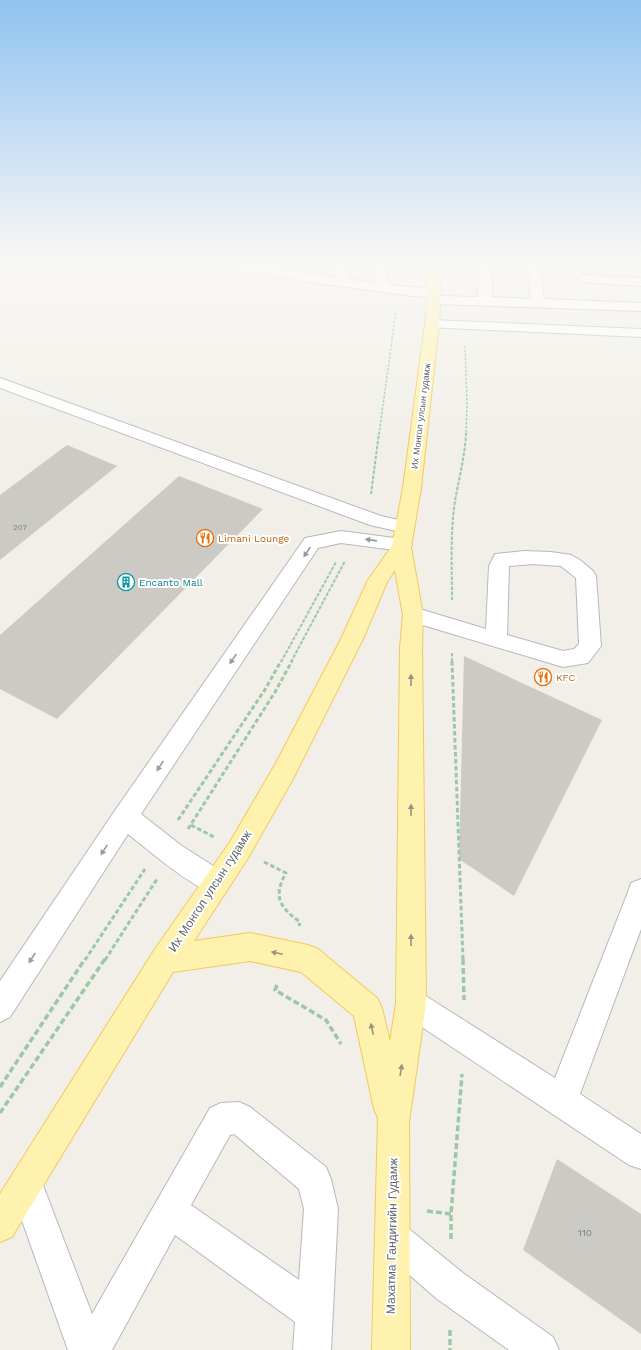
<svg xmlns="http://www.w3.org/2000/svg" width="641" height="1350" font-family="'Work Sans',sans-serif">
	<rect width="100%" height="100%" fill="#f1efe8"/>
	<path fill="#cccac5" d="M67,445L117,466L0,560V495Z
		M179,476L263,509L57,719L0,689V635Z
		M464,656L602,720L514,896L459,859Z
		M557,1159L641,1214V1334L523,1250Z"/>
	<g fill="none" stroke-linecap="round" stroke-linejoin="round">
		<g stroke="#b5b8bc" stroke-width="2">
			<path id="minor" d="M208,261H232L337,278L333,270L337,261H349L345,270L352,280L376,283L374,277L378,261H390L386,277L390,285L434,289L439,290L441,293L438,296L478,297L480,261H492V297L531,299L527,261H539L544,299L641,303V311L434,304L429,303L427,300L430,297L413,296L301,281L214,265L210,264Z
				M585,275L641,278V286L580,282L578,279L580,276Z
				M432,320L641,329V337L427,327L425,324L427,321Z
				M0,378L381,516L412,523L414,527L412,531L405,533L370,525L0,388Z
				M341,531L402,539L409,540L412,545L409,550L402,551L341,543L318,548L141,814L182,846L226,874L230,883L226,892L217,896C188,884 153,854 128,834L10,1017L0,1022V981L116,809L305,538Z
				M524,551L551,552L571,555L580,560L593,571L596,576L601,646L588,663L563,667L406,620L403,615L406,610L413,607L486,629L489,566L495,554ZM533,564L561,566L576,578L579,644L574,649L563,651L507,635L509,566Z
				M641,879V929L580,1094L641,1134V1169L629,1165L401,1013L396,1003L401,993L411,988L421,993L555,1078L628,892L631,883Z
				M239,1102L250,1107L326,1167L331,1179L338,1209L331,1350H293L295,1322L175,1235L112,1350H68L9,1184L14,1172L26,1167L38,1172L92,1314L210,1108L221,1103ZM234,1134L299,1189L304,1209L299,1280L191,1205L230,1135Z
				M392,1220L404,1225L463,1273L553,1337L559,1350H509L437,1299L380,1249L375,1237L380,1225Z"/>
		</g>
		<g stroke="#f2c960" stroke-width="2">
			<path id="major" d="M426,261H438L441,293L439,324L421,488L411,547L423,615L422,648L426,1003L409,1122L410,1350H372L378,1118L374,1109L354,1016L301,972L250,961L173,972L12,1237L0,1242V1194L155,949L230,842L276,763L341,639L368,580L392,546L403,488L425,324L427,293ZM395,570L403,615L400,648L396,1003L390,1042L382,1008L377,998L318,949L308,945L250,933L194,941L248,858L294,777L363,639L387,582Z"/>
		</g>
		<path stroke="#9cc7a9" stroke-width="1.5" stroke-dasharray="2.5 1.5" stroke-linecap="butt" d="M465,346L467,404L466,434
			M379,434L396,311"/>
		<path stroke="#9cc7a9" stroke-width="2" stroke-dasharray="3.5 1.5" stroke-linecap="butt" d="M371,494L379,433
			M452,600C452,567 450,533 455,501C459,478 465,456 466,433
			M452,653V662
			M281,662L336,562
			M291,662L345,561"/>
		<path stroke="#9cc7a9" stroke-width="3" stroke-dasharray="4.5 2.5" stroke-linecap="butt" d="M452,661L463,960
			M178,820L266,688L281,661
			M191,825L214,837
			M188,829L275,692L292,661
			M264,862L286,873C273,896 279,907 300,922L299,926
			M85,960L145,869
			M105,960L157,879"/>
		<path stroke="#9cc7a9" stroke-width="3.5" stroke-dasharray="6 3" stroke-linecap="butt" d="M463,959L464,1000
			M277,985L275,990L326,1020L341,1044
			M0,1087L85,959
			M0,1113L105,959
			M427,1211L451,1214
			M451,1239V1214L462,1074
			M450,1330V1350"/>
		<use href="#minor" fill="#fff" fill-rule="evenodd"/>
		<use href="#major" fill="#fff2af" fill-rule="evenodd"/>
	</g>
	<defs><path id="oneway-solid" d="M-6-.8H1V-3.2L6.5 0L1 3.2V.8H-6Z"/></defs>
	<g fill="#979a9d">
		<use href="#oneway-solid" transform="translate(371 540) rotate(-172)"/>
		<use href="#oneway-solid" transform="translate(307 552) rotate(124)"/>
		<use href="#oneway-solid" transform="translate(233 659) rotate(124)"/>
		<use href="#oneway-solid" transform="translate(160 766) rotate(124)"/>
		<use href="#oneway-solid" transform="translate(104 850) rotate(123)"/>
		<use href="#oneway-solid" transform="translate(32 958) rotate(123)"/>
	</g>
	<g fill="#979581">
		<use href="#oneway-solid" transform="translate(411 680) rotate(-90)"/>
		<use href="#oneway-solid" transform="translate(411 810) rotate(-90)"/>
		<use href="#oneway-solid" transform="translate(411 940) rotate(-90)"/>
		<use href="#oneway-solid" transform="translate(277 953) rotate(-168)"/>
		<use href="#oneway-solid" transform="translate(372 1029) rotate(-103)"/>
		<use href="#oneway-solid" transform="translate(401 1070) rotate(-81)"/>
	</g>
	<linearGradient id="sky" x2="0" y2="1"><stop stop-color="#8fc3f1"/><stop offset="0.58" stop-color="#f9f8f5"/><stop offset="1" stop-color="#f9f8f5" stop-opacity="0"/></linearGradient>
	<rect width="641" height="450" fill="url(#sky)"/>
	<defs>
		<g id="restaurant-ring" transform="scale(0.9)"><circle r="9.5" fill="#fff" stroke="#e8710a" stroke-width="1.5"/><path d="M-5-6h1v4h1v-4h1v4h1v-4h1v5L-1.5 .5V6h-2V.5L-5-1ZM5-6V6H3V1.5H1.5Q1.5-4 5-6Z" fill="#e8710a"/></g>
		<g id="building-ring" transform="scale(0.9)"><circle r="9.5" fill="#fff" stroke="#0f9aa8" stroke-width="1.5"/><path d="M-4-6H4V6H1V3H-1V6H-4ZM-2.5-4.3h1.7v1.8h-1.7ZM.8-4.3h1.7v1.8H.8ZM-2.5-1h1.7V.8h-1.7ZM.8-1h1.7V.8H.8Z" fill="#0f9aa8"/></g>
	</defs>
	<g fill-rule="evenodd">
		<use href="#restaurant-ring" x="205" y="538"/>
		<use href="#building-ring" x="126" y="582"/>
		<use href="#restaurant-ring" x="543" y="677"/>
	</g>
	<g text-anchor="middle" stroke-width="4" stroke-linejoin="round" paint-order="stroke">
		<g font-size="8" fill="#7a7d7f">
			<text x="20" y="530">207</text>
		</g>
		<g font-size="9" fill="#5f6368" stroke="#fff">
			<text transform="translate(421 416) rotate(-83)" y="3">Их Монгол улсын гудамж</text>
		</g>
		<g font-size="10" fill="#c56008" stroke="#fff" text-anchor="start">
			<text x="218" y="542">Limani Lounge</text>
			<text x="556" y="681">KFC</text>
		</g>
		<g font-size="10" fill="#0d838f" stroke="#fff" text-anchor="start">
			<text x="139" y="586">Encanto Mall</text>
		</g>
		<g font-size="10" fill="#7a7d7f">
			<text x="585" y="1236">110</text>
		</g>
		<g font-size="12" fill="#5f6368" stroke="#fff">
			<text transform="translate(210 891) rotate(-57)" y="4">Их Монгол улсын гудамж</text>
			<text transform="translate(392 1236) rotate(-89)" y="4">Махатма Гандигийн Гудамж</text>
		</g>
	</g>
</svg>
